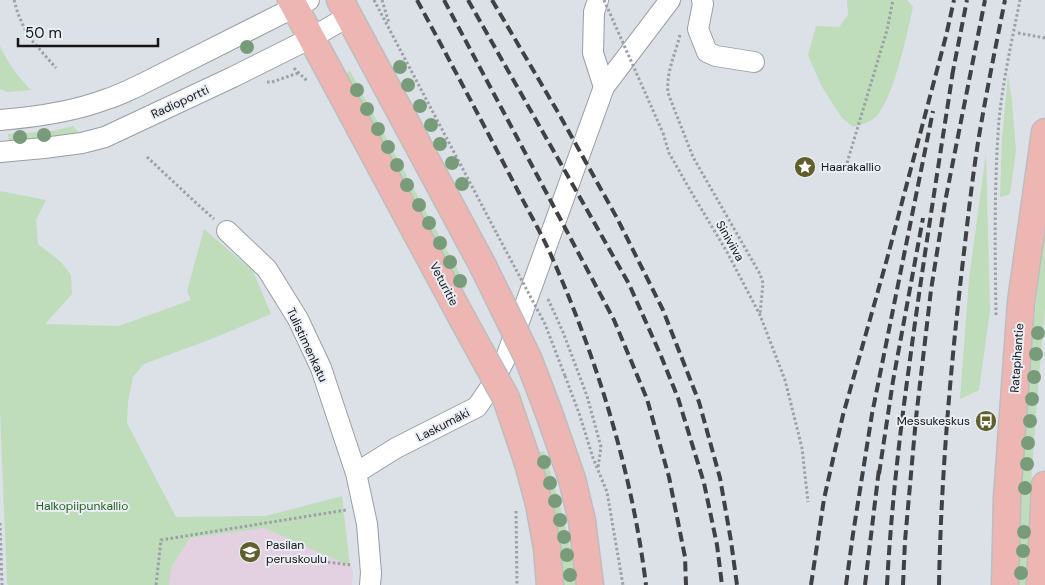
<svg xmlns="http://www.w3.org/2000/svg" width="1045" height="585" font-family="'DM Sans',sans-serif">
	<rect width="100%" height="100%" fill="#dce1e8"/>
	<path fill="#e3d0e0" d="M264,528L350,566L353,572L352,585H169L172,566L190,538Z"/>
	<path fill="#bfdcbb" d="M847,0H907L913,7C908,30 892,109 872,120C867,123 859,125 853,127L842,118L822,87L808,55L816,26L839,27L848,15Z
		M0,46C8,63 18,77 31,90L7,92L0,89Z
		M350,71L467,287L460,290L344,75Z
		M1008,74L1012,101L1016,151L1010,194L1000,197L1002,138Z
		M73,126L80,133L71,136L9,142L8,134L52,131Z
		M986,153L990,311L979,390L960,399L969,279Z
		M0,191L46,200L36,220L38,244L61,262L71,275L72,294L45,324L119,326L191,300L187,291L204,229L253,271L271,314L214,338L144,364L133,377L128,402L127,423L176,517L266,516L342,496L350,566L264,528L190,538L172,566L169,585H8L7,583L0,410Z
		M1045,221V308L1038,387L1030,497L1026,585H1016L1019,498L1027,385Z
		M544,451C558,495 570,539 576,585H562L538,453Z"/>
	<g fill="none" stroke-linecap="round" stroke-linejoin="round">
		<g stroke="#9a9ea4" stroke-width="22">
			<path id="minor" d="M598,0L594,12L593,53L604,87
				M702,0L703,4L698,29L707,52L716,56L754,62
				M0,120C37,117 73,112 107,99C117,96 127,91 136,87L309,0
				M0,152L44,148L82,143L105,137L233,77L311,38L349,16
				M227,231L267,269L298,319L321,368L356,473L367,524L371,573L370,585
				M356,473L396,448L477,407L490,388L507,355L604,87L670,0"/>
		</g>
		<g stroke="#bdbdbe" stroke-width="29">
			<path id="major" d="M291,0L462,318
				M340,0L483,266
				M549,413L572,479L582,521L590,585
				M528,463L539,504L547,548L550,585
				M1005,585L1007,498L1021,302L1045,132
				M1040,585L1045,485"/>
		</g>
		<path stroke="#9c9fa5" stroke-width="3" stroke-dasharray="2.5 2.5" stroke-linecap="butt" d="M14,0L18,14L28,36L56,68
			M374,0L497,234
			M382,0L389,23
			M1018,33L1045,38
			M680,35C675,55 666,72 668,93L693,157L760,274L763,283L760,314
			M294,68C298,73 303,76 307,81
			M267,82H272L298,73
			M663,133L669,153L693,195L727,252L760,315L785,380L802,448L808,502
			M147,157L194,201L214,219
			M847,163L887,30L893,0
			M548,299L563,332L587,396L601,447L598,468
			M996,315C995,250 994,185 999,120C1003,80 1012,40 1020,0
			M565,376L579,413L593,458L607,492L623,585
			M516,511L517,585
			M0,523L2,585
			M298,559L352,565
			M156,585L161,540L346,510"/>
		<use href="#minor" stroke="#fff" stroke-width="20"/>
		<use href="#major" stroke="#edb6b3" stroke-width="26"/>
		<path stroke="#3f4144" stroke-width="4" stroke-dasharray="10 5" stroke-linecap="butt" d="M417,0C451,63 485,127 518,191C529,212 541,233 551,255C597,359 632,471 646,585
			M444,0L614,320L647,399L669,477L685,557L686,585
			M468,0L629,284L661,356L678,398L704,483L717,545L722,585
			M492,0L559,114L617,218L663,310L699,402L720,478L731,541L737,585
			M952,76L967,0
			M879,474L893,381L923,218
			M811,585L824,499L843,415L887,259L946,36L954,0
			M846,585L853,534L872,414L933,111
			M865,585L879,469
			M887,585C891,512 899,439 909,367C922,268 938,169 953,71
			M903,585L905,541L916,418L931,290L945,202L985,0
			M939,585C941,479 950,374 962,269C968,219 973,168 982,119C989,79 997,40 1005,0"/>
		<g stroke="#bdbdbe" stroke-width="29" stroke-linecap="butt">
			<path id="major-bridge" d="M483,266L528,358L549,413
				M462,318L506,398L528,463"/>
		</g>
		<path stroke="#9c9fa5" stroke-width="3" stroke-dasharray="2.5 2.5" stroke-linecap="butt" d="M604,0L663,133
			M497,234L545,324L565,376"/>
		<use href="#major-bridge" stroke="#edb6b3" stroke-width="26"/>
	</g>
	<g fill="#789c79">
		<circle cx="247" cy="47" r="7"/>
		<circle cx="400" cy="67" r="7"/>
		<circle cx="408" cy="85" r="7"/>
		<circle cx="357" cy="90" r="7"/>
		<circle cx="420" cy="106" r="7"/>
		<circle cx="367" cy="109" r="7"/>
		<circle cx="431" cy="125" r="7"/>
		<circle cx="378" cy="129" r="7"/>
		<circle cx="44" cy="135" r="7"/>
		<circle cx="20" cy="137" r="7"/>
		<circle cx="440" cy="144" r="7"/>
		<circle cx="388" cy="147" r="7"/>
		<circle cx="452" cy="163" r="7"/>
		<circle cx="397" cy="165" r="7"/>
		<circle cx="462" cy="184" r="7"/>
		<circle cx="407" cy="185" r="7"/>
		<circle cx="419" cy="205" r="7"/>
		<circle cx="429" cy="223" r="7"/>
		<circle cx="440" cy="243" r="7"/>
		<circle cx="450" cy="262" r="7"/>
		<circle cx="460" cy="281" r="7"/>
		<circle cx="1038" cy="333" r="7"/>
		<circle cx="1036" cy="354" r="7"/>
		<circle cx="1034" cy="377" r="7"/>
		<circle cx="1032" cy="399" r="7"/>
		<circle cx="1030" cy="421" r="7"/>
		<circle cx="1028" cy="443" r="7"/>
		<circle cx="544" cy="462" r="7"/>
		<circle cx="1027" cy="464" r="7"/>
		<circle cx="550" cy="483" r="7"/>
		<circle cx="1025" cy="488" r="7"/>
		<circle cx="555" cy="501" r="7"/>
		<circle cx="560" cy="520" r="7"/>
		<circle cx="1024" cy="532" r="7"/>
		<circle cx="564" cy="537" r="7"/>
		<circle cx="1023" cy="551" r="7"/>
		<circle cx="567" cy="555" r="7"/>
		<circle cx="1021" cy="573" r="7"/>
		<circle cx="570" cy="575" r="7"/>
	</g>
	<defs>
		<g id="sight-disc" transform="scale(1.125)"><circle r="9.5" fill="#605f2b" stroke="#e9eef5"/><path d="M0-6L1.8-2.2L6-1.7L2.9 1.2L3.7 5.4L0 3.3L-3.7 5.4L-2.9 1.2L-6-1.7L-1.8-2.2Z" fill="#fff"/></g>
		<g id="bus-disc" transform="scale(1.125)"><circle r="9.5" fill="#605f2b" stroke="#e9eef5"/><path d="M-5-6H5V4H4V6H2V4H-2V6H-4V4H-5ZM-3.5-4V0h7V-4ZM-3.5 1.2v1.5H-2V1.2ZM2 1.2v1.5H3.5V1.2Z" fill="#fff"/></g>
		<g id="school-disc" transform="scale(1.125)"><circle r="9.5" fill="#605f2b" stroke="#e9eef5"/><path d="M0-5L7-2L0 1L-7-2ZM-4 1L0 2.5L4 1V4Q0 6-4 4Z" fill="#fff"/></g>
	</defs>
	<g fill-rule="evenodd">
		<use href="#sight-disc" x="805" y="167"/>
		<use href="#bus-disc" x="986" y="421"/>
		<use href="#school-disc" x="250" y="552"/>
	</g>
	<g text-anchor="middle" stroke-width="4" stroke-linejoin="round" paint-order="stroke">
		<g font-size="12" fill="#141517" stroke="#e9eef5">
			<text transform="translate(180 102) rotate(-25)" y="4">Radioportti</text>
			<text transform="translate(730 241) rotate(60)" y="4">Siniviiva</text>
			<text transform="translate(444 284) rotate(62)" y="4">Veturitie</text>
			<text transform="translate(307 345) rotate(65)" y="4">Tulistimenkatu</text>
			<text transform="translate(1017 358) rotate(-86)" y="4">Ratapihantie</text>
			<text transform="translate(443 425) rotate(-27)" y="4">Laskumäki</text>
		</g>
		<g font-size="12" fill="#141517" stroke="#e9eef5" text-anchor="start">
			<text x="821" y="171">Haarakallio</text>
			<text x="970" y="425" text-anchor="end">Messukeskus</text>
			<text x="266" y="549">Pasilan<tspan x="266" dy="14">peruskoulu</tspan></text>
		</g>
		<g font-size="12" fill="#26631f" stroke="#e9eef5">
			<text x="82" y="510">Halkopiipunkallio</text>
		</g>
	</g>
	<path d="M18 38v8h140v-8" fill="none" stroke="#141517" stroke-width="2.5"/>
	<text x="25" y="38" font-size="15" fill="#141517" stroke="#e9eef5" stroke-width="4" paint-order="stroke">50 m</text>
</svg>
